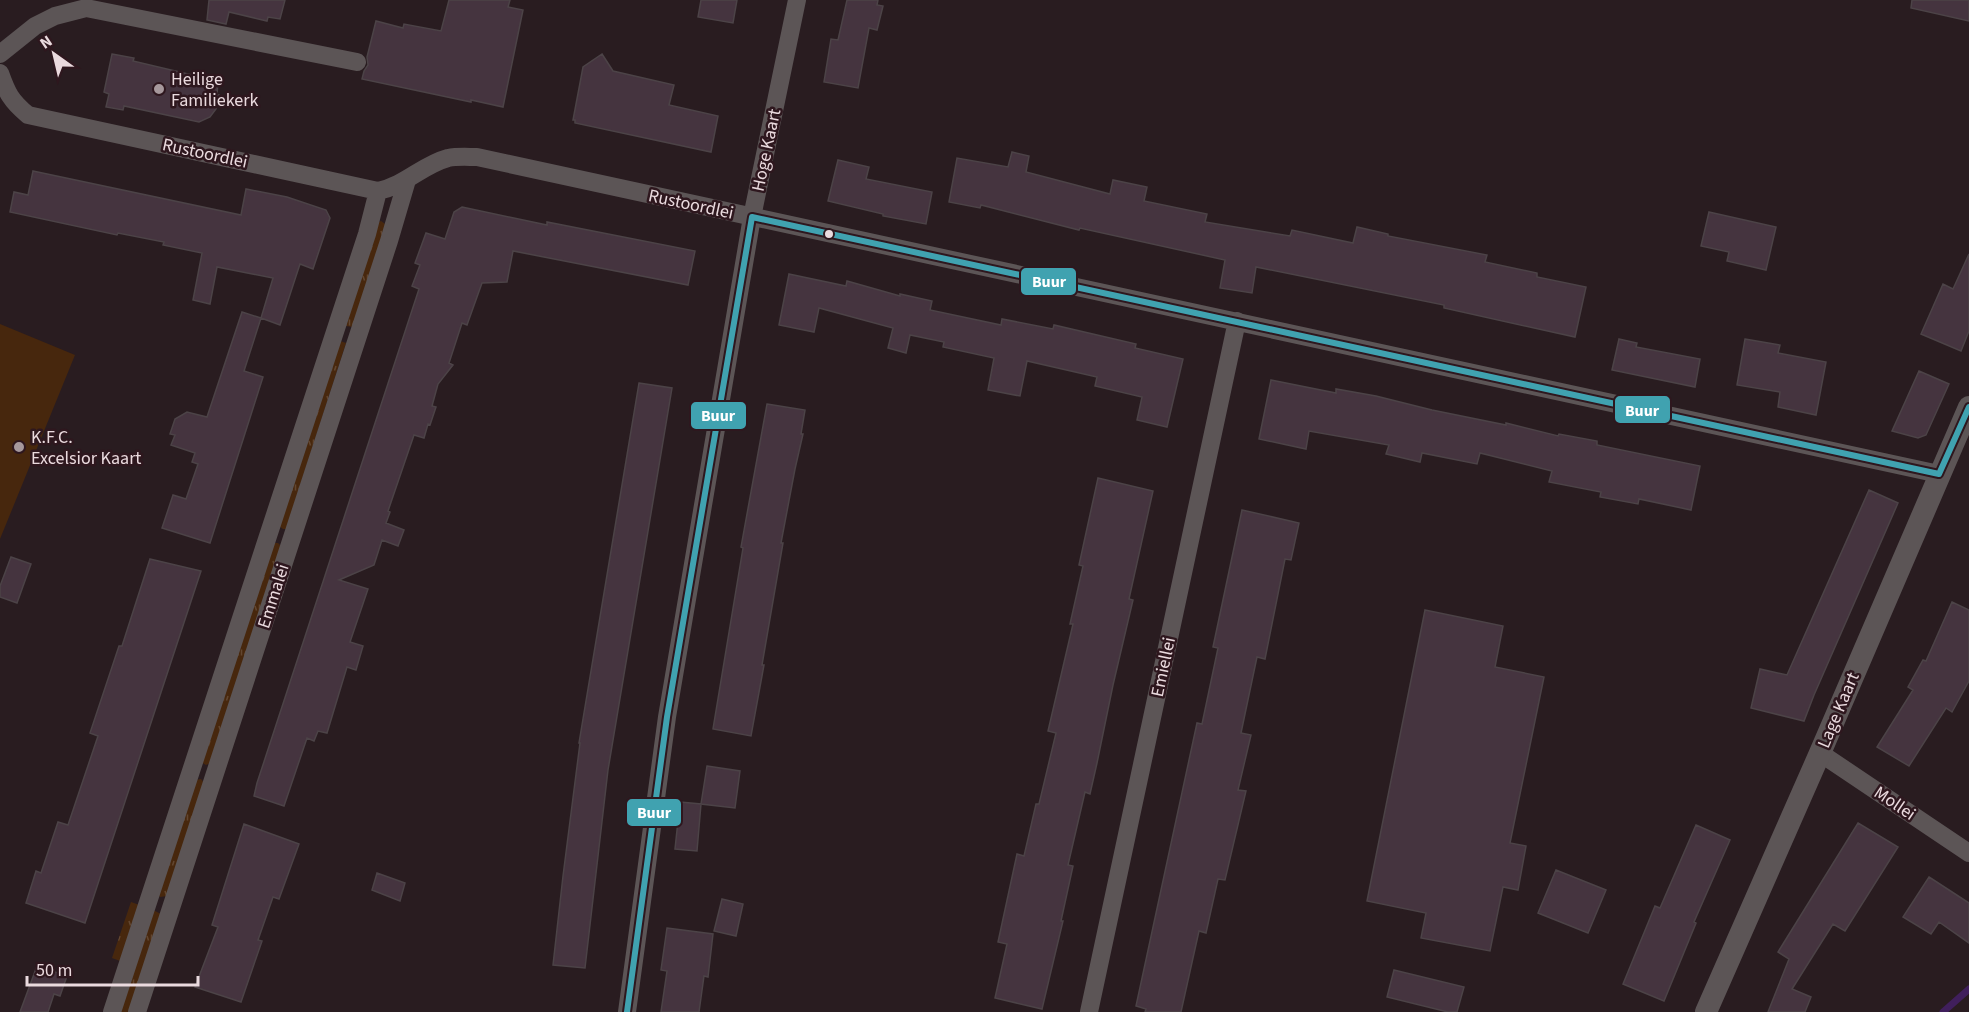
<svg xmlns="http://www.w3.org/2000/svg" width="1969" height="1012" font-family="'Source Sans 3',sans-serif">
	<defs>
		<pattern id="grass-tufts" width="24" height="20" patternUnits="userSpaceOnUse" patternTransform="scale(1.5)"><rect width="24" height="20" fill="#47270d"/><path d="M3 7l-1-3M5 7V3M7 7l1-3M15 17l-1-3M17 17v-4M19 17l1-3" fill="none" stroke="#624630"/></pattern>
	</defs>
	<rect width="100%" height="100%" fill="#291c20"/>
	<path fill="url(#grass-tufts)" d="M381,221L385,224L386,228L353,327L346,326L379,222Z
		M340,341L346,343L286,529H283L279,526Z
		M274,543H278L281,546L212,762L206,765L201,762Z
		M201,779L204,783L167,896L160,897L158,894L196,780Z
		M131,902L142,906L123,962L112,958Z
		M155,911L161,914L130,1012H118L152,912Z"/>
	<path fill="#47270d" d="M0,324L75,355L0,539Z"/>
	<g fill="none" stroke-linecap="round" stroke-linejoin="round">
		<path stroke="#401f5c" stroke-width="7" d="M1943,1012L1969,989"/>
	</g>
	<path fill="#45343f" stroke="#4c4347" stroke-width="1.5" d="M209,0H285L280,19L268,17L267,21L229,12L226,24L207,20Z
		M449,0H510L508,7L523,10L503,107L471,100V102L362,79L364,71L368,65L367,57L376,21L403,28L404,24L441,31Z
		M701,0H737L733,23L698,17Z
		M847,0H878L877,5L883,6L877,30L869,28L858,88L824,82L831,39L838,40Z
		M1912,0H1969V21L1911,8Z
		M112,54L134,58L133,61L218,81L217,95H219L216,109L210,117L199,122L124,106L123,110L106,107L109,94L104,92Z
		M602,54L613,71L674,85L669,105L718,116L711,152L575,123V120H573L583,67Z
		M1012,152L1029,156L1026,172L1110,194L1113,180L1147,187L1144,201L1207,214L1205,222L1290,236L1292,230L1353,243L1357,227L1388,234V236L1487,255L1485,262L1537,273V277L1586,287L1575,337L1444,308V305L1256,267L1252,293L1220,288L1225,260L1080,228L1079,230L981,205L980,208L949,202L957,158L1008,167Z
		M838,160L869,167L866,179L932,192L926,224L883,216V214L828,201Z
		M33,171L241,215L246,189L287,197L326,210L330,218L313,269L300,264L280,325L261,318L273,278L217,267L210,304L193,300L202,253L163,245L164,242L118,233L117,235L10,212L14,192L28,195Z
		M462,207L547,225V222L695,251L688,285L513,251L507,282L482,283L467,325L462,323L449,363L453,365L438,384L432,406L436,407L430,425L428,424L424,438L414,435L388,511L390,512L386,523L404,530L398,546L382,540L374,565L339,580L368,589L350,642L363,646L356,670L347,667L327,733L318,731L314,741L307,738L284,806L254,796L257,783L419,289L412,286L420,265L415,263L426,233L445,239L454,212Z
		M1709,212L1776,227L1766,270L1727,261L1729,252L1701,246Z
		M1969,254V331L1961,351L1921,334L1943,284L1953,289Z
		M789,274L846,286L847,281L900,296V294L932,301L930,310L1001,325L1002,319L1053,329L1054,325L1136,344L1135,348L1183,359L1167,427L1137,420L1142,397L1095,386L1097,377L1027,361L1020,396L988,390L994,358L943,347L944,342L910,335L906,353L888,348L893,328L819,308L814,332L779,325Z
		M242,312L261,318L244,371L263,377L210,543L162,528L173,495L186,499L198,464L192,462L195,453L171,445L175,435L170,434L175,419L187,412L207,417Z
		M1619,339L1637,343L1636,347L1700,359L1695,387L1612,370Z
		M1745,339L1780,345L1778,353L1826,362L1816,415L1778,407L1780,392L1737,385Z
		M1919,371L1949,384L1926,435L1918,438L1892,431Z
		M1271,380L1336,393V389L1376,396L1432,410L1506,425V423L1558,436L1559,434L1597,441V445L1700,466L1691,510L1639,499L1638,504L1600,497L1601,492L1549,482L1552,471L1480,453L1477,464L1422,453L1420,462L1386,454L1389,445L1309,431L1306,449L1259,439Z
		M639,383L672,388L608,770L585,968L553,965L563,876L580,743H579Z
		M767,404L805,410L801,434H803L795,469L781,543H783L762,665H764L751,736L713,729L743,548L741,547Z
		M1098,478L1153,491L1129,599L1133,600L1113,685L1097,763L1090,794L1085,792L1068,865L1073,866L1061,921H1063L1042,1009L995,998L1007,944L998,942L1017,854L1024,856L1036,804H1039L1056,733L1048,731L1073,624H1070L1083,566L1079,565Z
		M1869,490L1898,503L1814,695L1804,721L1751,708L1760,669L1787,675Z
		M1242,510L1299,523L1291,560L1285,559L1265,659L1257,657L1241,733L1251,735L1238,790L1246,791L1225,880L1218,879L1206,933L1199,931L1181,1012H1145L1146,1009L1136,1006L1197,723L1202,724L1218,648L1213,647Z
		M11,557L31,564L17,603L0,597V586Z
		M150,559L201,571L85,923L26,903L36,871L41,873L58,822L68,825L98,736L90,733L119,646H122Z
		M1952,602L1969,610V681L1952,712L1946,708L1909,766L1877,747L1913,690L1908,687L1923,660L1926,661Z
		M1425,610L1503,626L1495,667L1544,677L1510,843L1526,846L1518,890L1503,887L1490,951L1421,938L1426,913L1367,901Z
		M707,766L740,771L735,808L701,804Z
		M680,802L701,804L697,851L675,849Z
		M1858,823L1898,847L1845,931L1833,924L1792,989L1811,997L1805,1012H1768L1789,959L1778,952Z
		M244,824L299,844L279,899L273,897L258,940L262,941L241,1002L195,987L218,927L212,925Z
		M1696,825L1730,840L1694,922L1696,923L1664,1001L1623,984L1655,906L1660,908Z
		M1556,870L1606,890L1588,933L1538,913Z
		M377,873L405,883L400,901L372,890Z
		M1929,877L1969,903V943L1939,922L1931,934L1903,917Z
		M722,899L743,904L736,936L714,931Z
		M667,928L713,934L708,977L704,976L699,1012H661L667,971L661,970Z
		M37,966L67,976L60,996L54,994L48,1012H20Z
		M1394,970L1464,987L1457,1012H1448L1387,997Z"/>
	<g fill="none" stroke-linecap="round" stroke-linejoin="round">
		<path stroke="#5c5556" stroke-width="18" d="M0,54L35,26L55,16L86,8L357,62
			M0,73C7,93 11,101 28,115L378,191C406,185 422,165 448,158C458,156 468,157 477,157L1939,474
			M1820,753L1969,853
			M112,1012L367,234L378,191
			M137,1012L389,241L407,180
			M627,1012L667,717L752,217L797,0
			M1089,1012L1237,321"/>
		<path stroke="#5c5556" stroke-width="22" d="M1706,1012L1820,753L1969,407"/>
		<g stroke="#2e171e" stroke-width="10">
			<path id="bus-1" d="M752,217L1939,474
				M1939,474L1969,407
				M627,1012L667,717L752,217"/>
		</g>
		<use href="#bus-1" stroke="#40a2b0" stroke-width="6"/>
	</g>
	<g fill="#a6989c" stroke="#2e171e" stroke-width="2">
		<circle cx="159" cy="89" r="6"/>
		<circle cx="19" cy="447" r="6"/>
	</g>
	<circle fill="#eadade" stroke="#2e171e" stroke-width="2" cx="829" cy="234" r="5"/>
	<g text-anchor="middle" stroke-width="5" stroke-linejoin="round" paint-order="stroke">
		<g font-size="18" fill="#eadade" stroke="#2e171e" text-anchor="start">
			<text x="171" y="85">Heilige<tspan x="171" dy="21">Familiekerk</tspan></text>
			<text x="31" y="443">K.F.C.<tspan x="31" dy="21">Excelsior Kaart</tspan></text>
		</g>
		<g font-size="18" fill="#eadade" stroke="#2e171e">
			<text transform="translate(766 150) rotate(-78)" y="6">Hoge Kaart</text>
			<text transform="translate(205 153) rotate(12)" y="6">Rustoordlei</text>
			<text transform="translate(691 204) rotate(12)" y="6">Rustoordlei</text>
			<text transform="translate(273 596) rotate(-72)" y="6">Emmalei</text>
			<text transform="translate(1163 667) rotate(-78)" y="6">Emiellei</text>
			<text transform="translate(1838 710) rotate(-67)" y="6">Lage Kaart</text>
			<text transform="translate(1895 803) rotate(34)" y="6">Mollei</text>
		</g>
	</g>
	<g stroke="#2e171e" stroke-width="2">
		<rect x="1020" y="267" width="57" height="29" rx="6" fill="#40a2b0"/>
		<rect x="1614" y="395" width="57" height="29" rx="6" fill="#40a2b0"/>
		<rect x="690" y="401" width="57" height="29" rx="6" fill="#40a2b0"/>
		<rect x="626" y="798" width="56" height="29" rx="6" fill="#40a2b0"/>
	</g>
	<g font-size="16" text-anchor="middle" font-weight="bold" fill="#fff">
		<text x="1049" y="287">Buur</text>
		<text x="1642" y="416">Buur</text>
		<text x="718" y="421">Buur</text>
		<text x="654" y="818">Buur</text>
	</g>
	<g transform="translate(54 54) rotate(326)" stroke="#2e171e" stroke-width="4.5" paint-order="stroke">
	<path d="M0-4.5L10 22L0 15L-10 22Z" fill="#eadade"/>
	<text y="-9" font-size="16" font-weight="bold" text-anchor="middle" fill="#eadade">N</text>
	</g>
	<path d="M27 976v9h171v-9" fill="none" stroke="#eadade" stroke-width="3"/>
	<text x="36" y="976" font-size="18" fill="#eadade" stroke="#2e171e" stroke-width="4.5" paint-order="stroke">50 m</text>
</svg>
